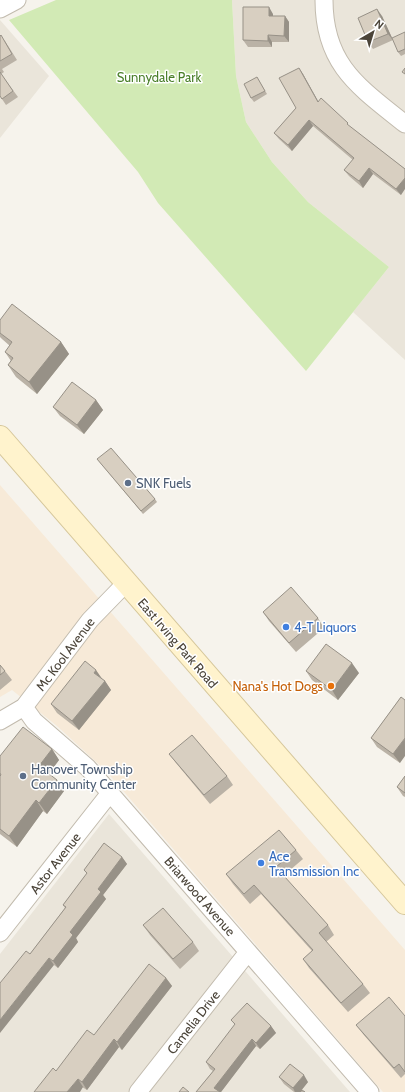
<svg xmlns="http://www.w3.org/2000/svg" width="405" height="1092" font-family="Cabin,sans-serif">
	<rect width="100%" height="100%" fill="#f6f3ec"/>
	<path fill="#eae5da" d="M232,0H405V360L353,312L389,267L308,202L272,162L246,122L236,76Z
		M0,20L49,76L0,138Z
		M109,814L350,1092H0V954Z"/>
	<path fill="#f7ead8" d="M0,485L405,950V1092H383L106,771L57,726L12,690L0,697Z"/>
	<path fill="#d2eab5" d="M56,0H232L236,76L246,122L272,162L308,202L389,267L306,371L158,203L138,172L9,20Z"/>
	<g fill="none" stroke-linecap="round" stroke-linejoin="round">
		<g stroke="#c2bbae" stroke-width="19">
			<path id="street" d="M324,0C324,65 359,87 405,124
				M0,9L17,0
				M24,707L34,721L88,768L110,793L370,1092
				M0,721L24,707L90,620L126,583
				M0,933L110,793
				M138,1092L248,952"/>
		</g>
		<g stroke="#d6c79b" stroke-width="24">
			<path id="secondary" d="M0,437L405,903"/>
		</g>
		<use href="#street" stroke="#fff" stroke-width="17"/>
		<use href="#secondary" stroke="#fff3cd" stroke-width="22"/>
	</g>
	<path fill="#bab2a6" d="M273,14V16H285L289,22V42H272V47H248L243,40Z
		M382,16L393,40L373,49L368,42Z
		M405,32V54L401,56L398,52Z
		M0,36L5,41L17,60L2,69L4,72L1,74L18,97L6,105L0,96Z
		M299,68L303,74L318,102L405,169L401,195L373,174L363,188L349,176L344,170L353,160L313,126L292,151L279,139L274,133L296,108Z
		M257,77L267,94L254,102L251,98Z
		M0,333L61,342L69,354L37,394L16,377L8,365L11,361L5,352L10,346L2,339L0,337Z
		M96,400L103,410L84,434L60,416L53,407Z
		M97,459L155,499L157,502L143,514Z
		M263,612L318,618L324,628L296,652L269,621Z
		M0,665L5,671L12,680L0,690Z
		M306,671L359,673L338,700L312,680Z
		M102,679L105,681L111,690L79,730L57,713L51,704Z
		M401,697L400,763L377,747L371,738Z
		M52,749L59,760L49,774L57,780L64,791L47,814L43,811L17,847L0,834V756Z
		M169,754L227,776L233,785L210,804L176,763Z
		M405,776V797L403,796L397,787Z
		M296,850L303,859L283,876L328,925L334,935L326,942L363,984L370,993L348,1012L309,968L303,959L312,951L261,894L250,904L233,884L226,874Z
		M122,857L127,864L103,895L106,899L76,938L78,942L58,968L54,965L30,954L65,908L63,905L87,874L84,870Z
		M143,925L193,942L199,951L180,969L150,935Z
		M166,978L172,986L122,1050L119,1047L87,1090L56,1071L94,1035Z
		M405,1016V1074L401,1078L363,1034L356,1025Z
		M231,1020L271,1026L276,1033L260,1049L256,1046L221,1092H196L213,1071L210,1069L206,1062L235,1025Z
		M279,1077L308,1082L300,1092H294L284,1084Z"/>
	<path fill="#979187" d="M269,7L273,14V22L269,16Z
		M377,9L382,16L393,40L388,34Z
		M285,16L289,22V42L284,36Z
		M268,35L272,42V47L268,41Z
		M299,68L303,74L322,108L318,102Z
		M309,120L313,126L292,151L288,145Z
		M369,168L373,174L363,188L359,181Z
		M405,178V189L401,195L396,189Z
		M61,342L69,354L37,394L29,382Z
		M96,400L103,410L84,434L77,425Z
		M352,663L359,673L338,700L332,690Z
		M96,670L103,680L94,673Z
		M105,681L111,690L79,730L72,721Z
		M405,738V756L400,763L393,754Z
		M52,749L59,760L46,777L39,766Z
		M57,780L64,791L47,814L39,803Z
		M36,800L43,811L17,847L9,836Z
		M122,857L127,864L103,895L106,899L76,938L78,942L58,968L53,961L70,932L98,889Z
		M49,958L54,965L0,1033V1020Z
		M166,978L172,986L122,1050L117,1042Z
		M271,1026L276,1033L260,1049L256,1043Z
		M114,1039L119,1047L87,1090L82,1082Z
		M252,1039L256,1046L221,1092H217L214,1088Z
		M304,1075L308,1082L300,1092H295L293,1088Z
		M78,1079L83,1087L80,1092H67Z"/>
	<path fill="#d8cfc1" stroke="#979187" d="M243,7H269V16H285L284,36L268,35V41L243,40Z
		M377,9L388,34L368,42L358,18Z
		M405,32V49L398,52L392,38Z
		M1,35L12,54L0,61V36Z
		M299,68L318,102L321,98L348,123L347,124L405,169V178L396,189L369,168L359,181L344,170L354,158L309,120L288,145L274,133L296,108L279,78Z
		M405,68V74L402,72Z
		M0,72L13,91L2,99L0,96Z
		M257,77L265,91L251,98L244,84Z
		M12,304L61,342L29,382L8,365L13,358L5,352L12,342L0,333V320Z
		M72,382L96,400L77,425L53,407Z
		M111,448L155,499L141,511L97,459Z
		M291,587L318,618L289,643L263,612Z
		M326,644L352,663L332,690L306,671Z
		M85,661L96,670L94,673L105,681L72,721L51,704Z
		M0,665L5,671L0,675Z
		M401,697L405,700V738L393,754L371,738Z
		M23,727L52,749L39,766L57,780L39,803L36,800L9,836L0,829V776L1,775L0,773V756Z
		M192,735L227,776L204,795L169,754Z
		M405,776V793L397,787Z
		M279,830L296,850L276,867L328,925L319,933L363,984L341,1003L303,959L313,950L254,885L244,894L226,874Z
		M104,843L122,857L98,889L101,892L70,932L73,935L53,961L49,958L0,1020V983L26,951L30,954L66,907L63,905L87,873L84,870Z
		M163,908L193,942L173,959L143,925Z
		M149,964L166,978L117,1042L114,1039L82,1082L78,1079L67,1092H34L53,1068L56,1071L87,1030L94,1035Z
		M389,997L405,1016V1072L399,1064L394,1068L356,1025Z
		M247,1003L271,1026L256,1043L252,1039L214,1088L220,1092H196L215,1069L206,1062L235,1024L231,1020Z
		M290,1064L304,1075L293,1088L279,1077Z
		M183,1087L189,1092H179Z
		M302,1090L305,1092H300Z"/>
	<g fill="#5c6f8a" stroke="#fff" stroke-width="1.5">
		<circle cx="128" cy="483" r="4"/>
		<circle cx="23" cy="776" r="4"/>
	</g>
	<g fill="#3f7fe0" stroke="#fff" stroke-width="1.5">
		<circle cx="286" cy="627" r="4"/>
		<circle cx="261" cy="863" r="4"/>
	</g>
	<circle fill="#e8710a" stroke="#fff" stroke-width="1.5" cx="331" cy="686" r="4"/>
	<g text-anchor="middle" stroke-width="3" stroke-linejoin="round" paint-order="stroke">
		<g font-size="13" fill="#4a7f2a" stroke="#fff">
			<text x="159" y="82">Sunnydale Park</text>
		</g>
		<g font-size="13" fill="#4e5e75" stroke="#fff" text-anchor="start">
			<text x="136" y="488">SNK Fuels</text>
			<text x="31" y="774">Hanover Township<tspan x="31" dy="15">Community Center</tspan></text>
		</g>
		<g font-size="13" fill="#366cbe" stroke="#fff" text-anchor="start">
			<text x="294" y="632">4-T Liquors</text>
			<text x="269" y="861">Ace<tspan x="269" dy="15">Transmission Inc</tspan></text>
		</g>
		<g font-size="13" fill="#4b4439" stroke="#fff">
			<text transform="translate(178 643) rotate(49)" y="5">East Irving Park Road</text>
			<text transform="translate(65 654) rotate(-53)" y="5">Mc Kool Avenue</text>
			<text transform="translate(55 863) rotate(-52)" y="5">Astor Avenue</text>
			<text transform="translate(200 896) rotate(49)" y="5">Briarwood Avenue</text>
			<text transform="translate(193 1022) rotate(-52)" y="5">Camelia Drive</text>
		</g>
		<g font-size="13" fill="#c56008" stroke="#fff" text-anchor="end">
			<text x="323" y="691">Nana's Hot Dogs</text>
		</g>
	</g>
	<g transform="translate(373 32) rotate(38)" stroke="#ffffff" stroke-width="3" paint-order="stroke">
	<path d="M0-3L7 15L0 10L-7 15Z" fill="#4b4439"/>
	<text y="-6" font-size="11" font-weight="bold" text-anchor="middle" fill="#4b4439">N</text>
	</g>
</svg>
